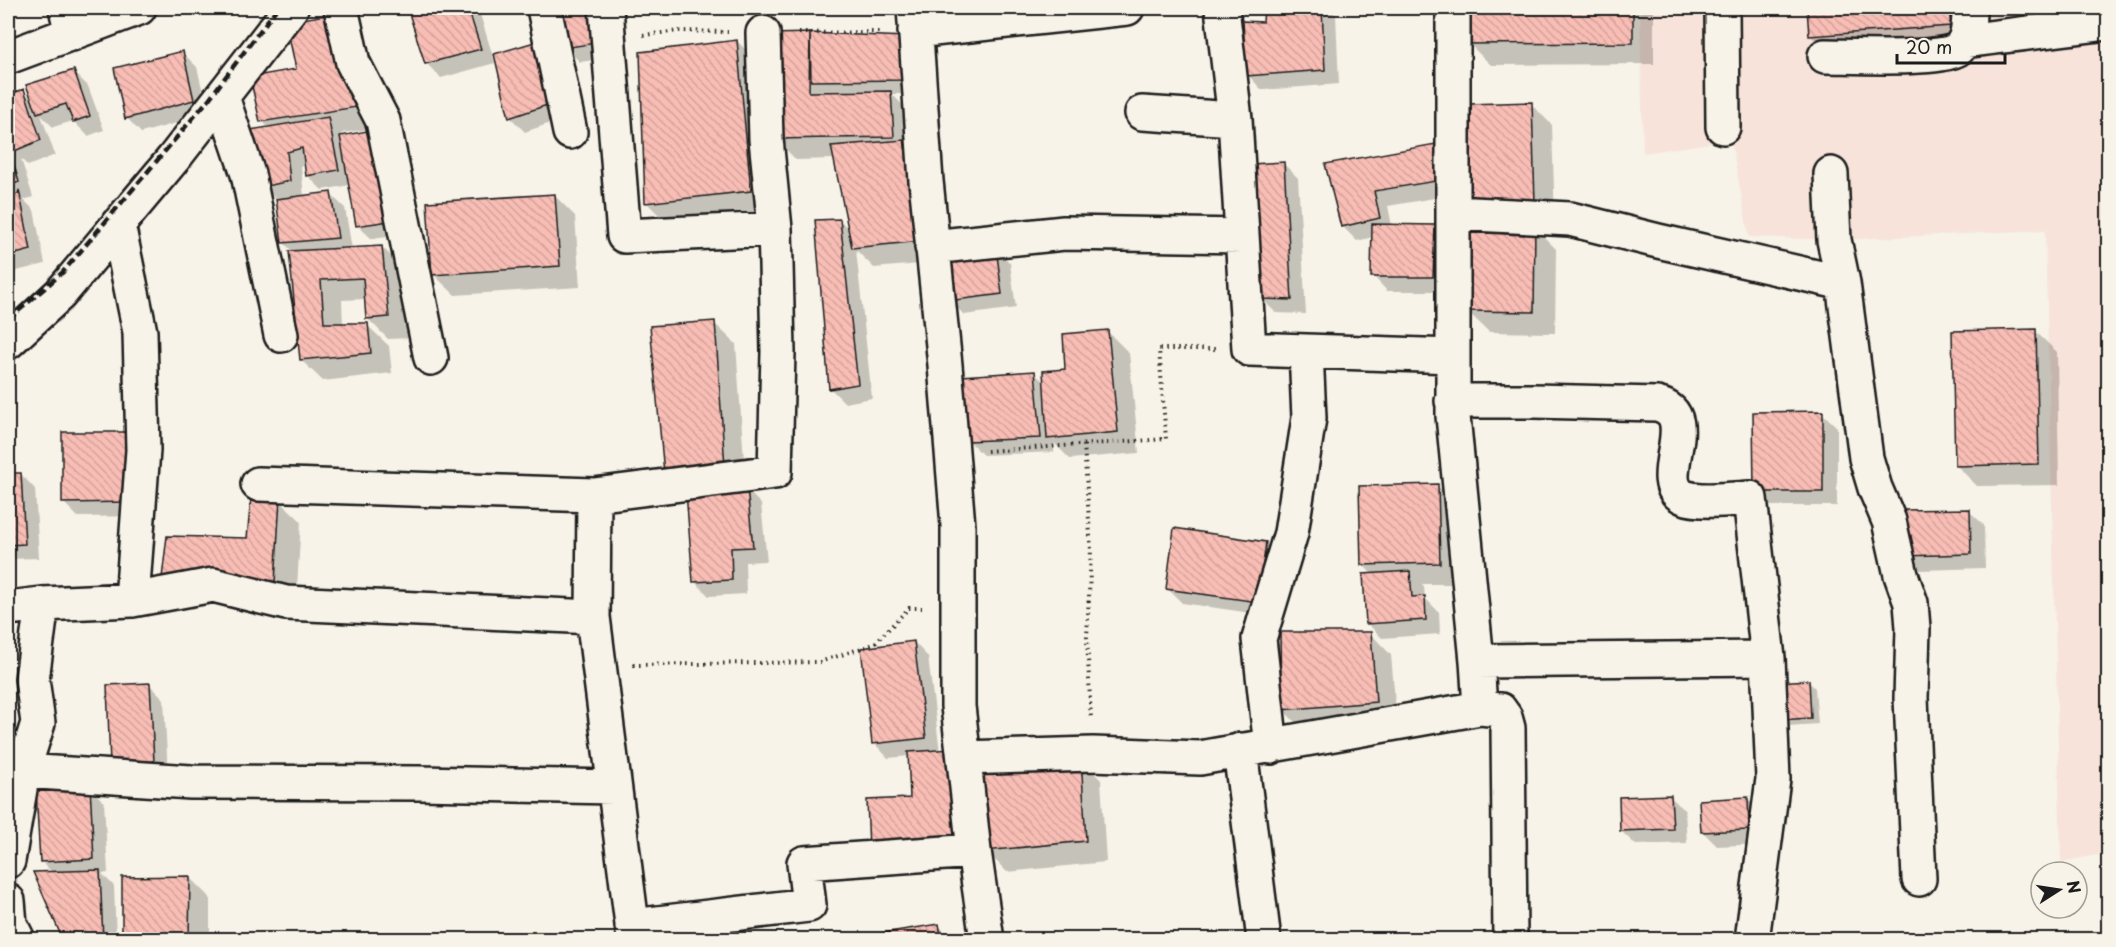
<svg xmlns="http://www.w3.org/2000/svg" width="2116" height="947" font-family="'Playpen Sans',sans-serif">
	<defs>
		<pattern id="building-back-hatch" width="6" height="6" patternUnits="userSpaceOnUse" patternTransform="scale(1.5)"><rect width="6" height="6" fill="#f8bdb5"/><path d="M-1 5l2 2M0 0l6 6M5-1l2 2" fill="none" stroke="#d4a29b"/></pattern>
	</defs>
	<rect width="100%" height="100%" fill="#f7f3e8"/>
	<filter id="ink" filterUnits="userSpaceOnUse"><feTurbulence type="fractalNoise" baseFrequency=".0167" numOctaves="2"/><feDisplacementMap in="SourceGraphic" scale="12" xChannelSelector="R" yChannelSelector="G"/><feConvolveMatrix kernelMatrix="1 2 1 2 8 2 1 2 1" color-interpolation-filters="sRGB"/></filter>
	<g filter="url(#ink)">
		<path fill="#f7e3d9" d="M1640,8H2098L2108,74V853L2061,862L2045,230L1834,240L1749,237L1731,140L1643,153Z"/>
		<path fill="#0003" fill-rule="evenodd" d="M417,8H475L479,11L495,63L441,78L427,64Z
			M558,8H599L609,58L580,62L565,47Z
			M1265,8H1328L1336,15L1339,84L1262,90L1248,75L1265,23Z
			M1469,8H1654V64L1491,65L1469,44Z
			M1809,8H1974L1977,52L1837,62L1811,36Z
			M335,14L410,234L372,239L357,225L350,185L322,190L307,175L306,165L301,166L304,197L330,194L345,208L352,249L382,247L403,268L410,338L388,339L367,318L366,299L342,300L343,325H367L389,346L392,373L323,381L301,360L293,252L283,242L278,201L263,186L269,128L262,121ZM370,129L371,132L343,137L342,133Z
			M810,35L906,38L922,94H892L911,114L942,262L874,268L856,250L872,398L845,403L830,388L840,220L849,230L835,159L796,160L775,138L773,36Z
			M548,40L573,115L525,132L510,117Z
			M737,41L758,62L771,211L668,224L647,203Z
			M183,53L197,67L208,114L141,133L127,118Z
			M73,71L88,86L104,130L88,136L73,121L53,127L41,115L55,155L28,166L21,159L33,197L24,200L34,210L45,264L8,273V98L23,91L34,101Z
			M1531,104L1552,125L1555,223L1535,228L1556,249L1555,333L1489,332L1467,311Z
			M1441,145L1463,193L1388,206L1392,226H1434L1448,241L1447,291H1387L1373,276V237L1357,241L1343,227L1327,165Z
			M1284,164L1298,178L1306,314L1276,313L1261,298Z
			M554,195L575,216L580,287L455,295L433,274Z
			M996,249L1010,263L1016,308L964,315L950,300Z
			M714,323L736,344L746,489L761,504L767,561L745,562L746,594L709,596L694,581L688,493Z
			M2035,331L2057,352L2059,485L1977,486L1956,465Z
			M1108,332L1129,353L1139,453L1070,459L1054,443V452L983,455L968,440L1034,373L1046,384L1067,370Z
			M1822,413L1837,427V506H1770L1756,492Z
			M63,434L145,516L78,517L63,502Z
			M21,474L35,489L39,558L8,559V475Z
			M1438,486L1459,507L1460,584H1422L1424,587L1425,598L1439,612L1440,634L1382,638L1367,623L1373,575L1362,564Z
			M279,500L301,521L296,604L185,598L249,540Z
			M1969,511L1984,525L1985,568L1920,570L1906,555Z
			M1265,543L1280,558L1272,616L1182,603L1167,588Z
			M1370,633L1391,655L1397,723L1304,731L1283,710Z
			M914,642L928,657L940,752L984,866L911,799L909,756L888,758L874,743Z
			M1808,681L1815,688L1818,724L1788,726L1781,719Z
			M149,684L164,699L168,775L126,779Z
			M1080,759L1101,780L1106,862L1007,872L986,851Z
			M90,788L104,802L108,873L102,874L114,886L116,940H65L53,873L42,862Z
			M1670,796L1685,811L1687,843L1636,845L1621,831Z
			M1747,798L1762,813L1763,844L1717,846L1703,832Z
			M8,856L19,868L15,903L8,904Z
			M189,877L210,898V940H123Z
			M718,925L732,940H657Z
			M939,926L953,940H853Z"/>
		<path fill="url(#building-back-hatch)" stroke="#1c1c1c" stroke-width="1.5" d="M419,8H468L481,49L425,64L408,10Z
			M556,8H588L596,43L564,48Z
			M1264,8H1322L1325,70L1246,76L1243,21L1263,22Z
			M1468,8H1633V43L1468,44Z
			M1807,8H1949L1951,26L1809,36Z
			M336,13L357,107L260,122L250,77L296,69L286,22Z
			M810,33L907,37L908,80L811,81Z
			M810,33L809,92L891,91L894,137L774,139L771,34Z
			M548,38L559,101L509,118L494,54Z
			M737,40L751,191L645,203L640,52Z
			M183,51L194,100L125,119L114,68Z
			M74,70L90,116L73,122L66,104L37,113L26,85Z
			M24,89L41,140L12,152L8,139V95Z
			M1532,102L1535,203L1471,204L1468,104Z
			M328,117L339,170L306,176L302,148L287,152L290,181L262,187L250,130Z
			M378,129L396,220L356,226L340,136Z
			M904,140L922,241L852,248L831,146Z
			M1441,143L1449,179L1374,191L1380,218L1341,227L1325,164Z
			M8,145L19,182L8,186Z
			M1284,162L1292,300L1260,299L1252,164Z
			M19,190L31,250L8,256V195L18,194Z
			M331,192L338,238L282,243L276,199Z
			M555,194L560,266L432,275L427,202Z
			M840,219L858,384L829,389L815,220Z
			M1372,224L1435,225L1433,277H1371Z
			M1467,225L1535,226L1534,312L1466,311Z
			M382,246L389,317L366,319L363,278L321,280L324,323H368L371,353L300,360L289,251Z
			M996,247L1002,294L948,301L945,252Z
			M715,321L725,467L664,473L650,326Z
			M2036,329L2039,464L1955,466L1952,331Z
			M1108,330L1118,432L1047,439L1043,371L1065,369L1063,334Z
			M1035,371L1041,438L967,441L961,376Z
			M1823,411V492H1754L1753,412Z
			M62,432H130L131,502L62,503Z
			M8,473H21L25,544L8,545Z
			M1438,484L1440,563L1361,565L1359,486Z
			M747,488L753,547L731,548L732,580L693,582L686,492Z
			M251,498H280L275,583L162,578L167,536L247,538Z
			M1970,509L1971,554L1904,556L1903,510Z
			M1174,528L1266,542L1258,602L1166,589Z
			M1410,571L1412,597L1425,596L1426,620L1366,624L1363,574Z
			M1280,632H1371L1376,702L1281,710Z
			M914,641L926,738L872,744L861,648Z
			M1809,680L1811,718L1779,720L1776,682Z
			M150,683L154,761L110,765L107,685Z
			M952,749L964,845L869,849L867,800L910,798L908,752Z
			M1081,757L1086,841L985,851L978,763Z
			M90,786L94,859L40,862L36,789Z
			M1671,795L1673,829L1620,831L1619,797Z
			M1748,797L1749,830L1701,832L1699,800Z
			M100,870L103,940H63L33,872Z
			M190,876L189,940H122V877Z
			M718,924L721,940H656Z
			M939,924L942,940H852V938Z"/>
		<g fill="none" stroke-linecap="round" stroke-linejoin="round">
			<g stroke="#1c1c1c" stroke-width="38">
				<path id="minor" d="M66,8L72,34
					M341,8L353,63L383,121L431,358
					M544,8L570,132
					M606,8L624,236L775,229
					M914,8L926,181L945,365L958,526V706L974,851L987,940
					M1222,8L1235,119
					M1453,8V416L1477,661L1480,708
					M1722,8L1723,127
					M915,31L1127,8
					M1964,41L2108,23
					M1825,56C1850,56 1944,61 1959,48C1969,39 1969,19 1969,8
					M8,57L139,8
					M222,97L248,174L281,335
					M1142,113L1235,119L1249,349L1453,356
					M1831,174L1834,240L1843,283L1866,458L1875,488L1889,521L1901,575L1911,603L1913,628L1911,698L1919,879
					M1453,213L1570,219L1658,241L1843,283
					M118,224L140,332L143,450L132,600
					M932,247L1064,233L1242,236
					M8,342L60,294L174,158L291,8
					M1452,401H1534L1657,404C1704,415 1650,482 1684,497C1699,503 1733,499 1750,498L1768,658L1773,779L1752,940
					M258,484L594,495
					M8,608L42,604L132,600L213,585L286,603L593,617
					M1477,661L1768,658
					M1271,747L1259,639L1291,533L1309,418L1306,351
					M1240,750L1264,940
					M964,758L1093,754L1200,758L1480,708L1500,710L1505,717L1508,728L1510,940
					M23,771L191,782L419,783L614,787
					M8,861L23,771L38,723L32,679L42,604
					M8,901L10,924L18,940
					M632,926L809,905L804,863L974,851
					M634,940L593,617L594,495L775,472L778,352L776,264L775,229L766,139L763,33"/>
			</g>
			<path stroke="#1c1c1c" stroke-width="4" stroke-dasharray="1.5 4.5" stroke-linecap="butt" d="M799,33L881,32
				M643,35L680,31L728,32
				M1084,445L1091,550L1087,638L1091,720
				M987,451L1166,439L1159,349H1215
				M633,665L820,662L874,644L909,608H922"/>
			<use href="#minor" stroke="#f7f3e8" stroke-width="33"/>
			<path stroke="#1c1c1c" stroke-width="4.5" stroke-dasharray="9 4.5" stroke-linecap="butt" d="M8,320L63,272L209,99L277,8"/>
		</g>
	</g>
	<rect width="2116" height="947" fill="none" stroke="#f7f3e8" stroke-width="30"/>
	<rect x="15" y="15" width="2086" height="917" fill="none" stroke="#1c1c1c" stroke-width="2" filter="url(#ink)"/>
	<g transform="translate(2059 890) rotate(78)"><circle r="28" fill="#f7f3e8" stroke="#9f9d96" stroke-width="1.5"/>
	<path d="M0-4.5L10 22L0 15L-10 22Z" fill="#1c1c1c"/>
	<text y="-9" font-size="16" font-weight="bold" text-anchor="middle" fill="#1c1c1c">N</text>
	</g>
	<path d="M1897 54v9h108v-9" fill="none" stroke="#1c1c1c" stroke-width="3"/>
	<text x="1906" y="54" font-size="18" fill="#1c1c1c" stroke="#f7f3e8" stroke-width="4.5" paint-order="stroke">20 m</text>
</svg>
